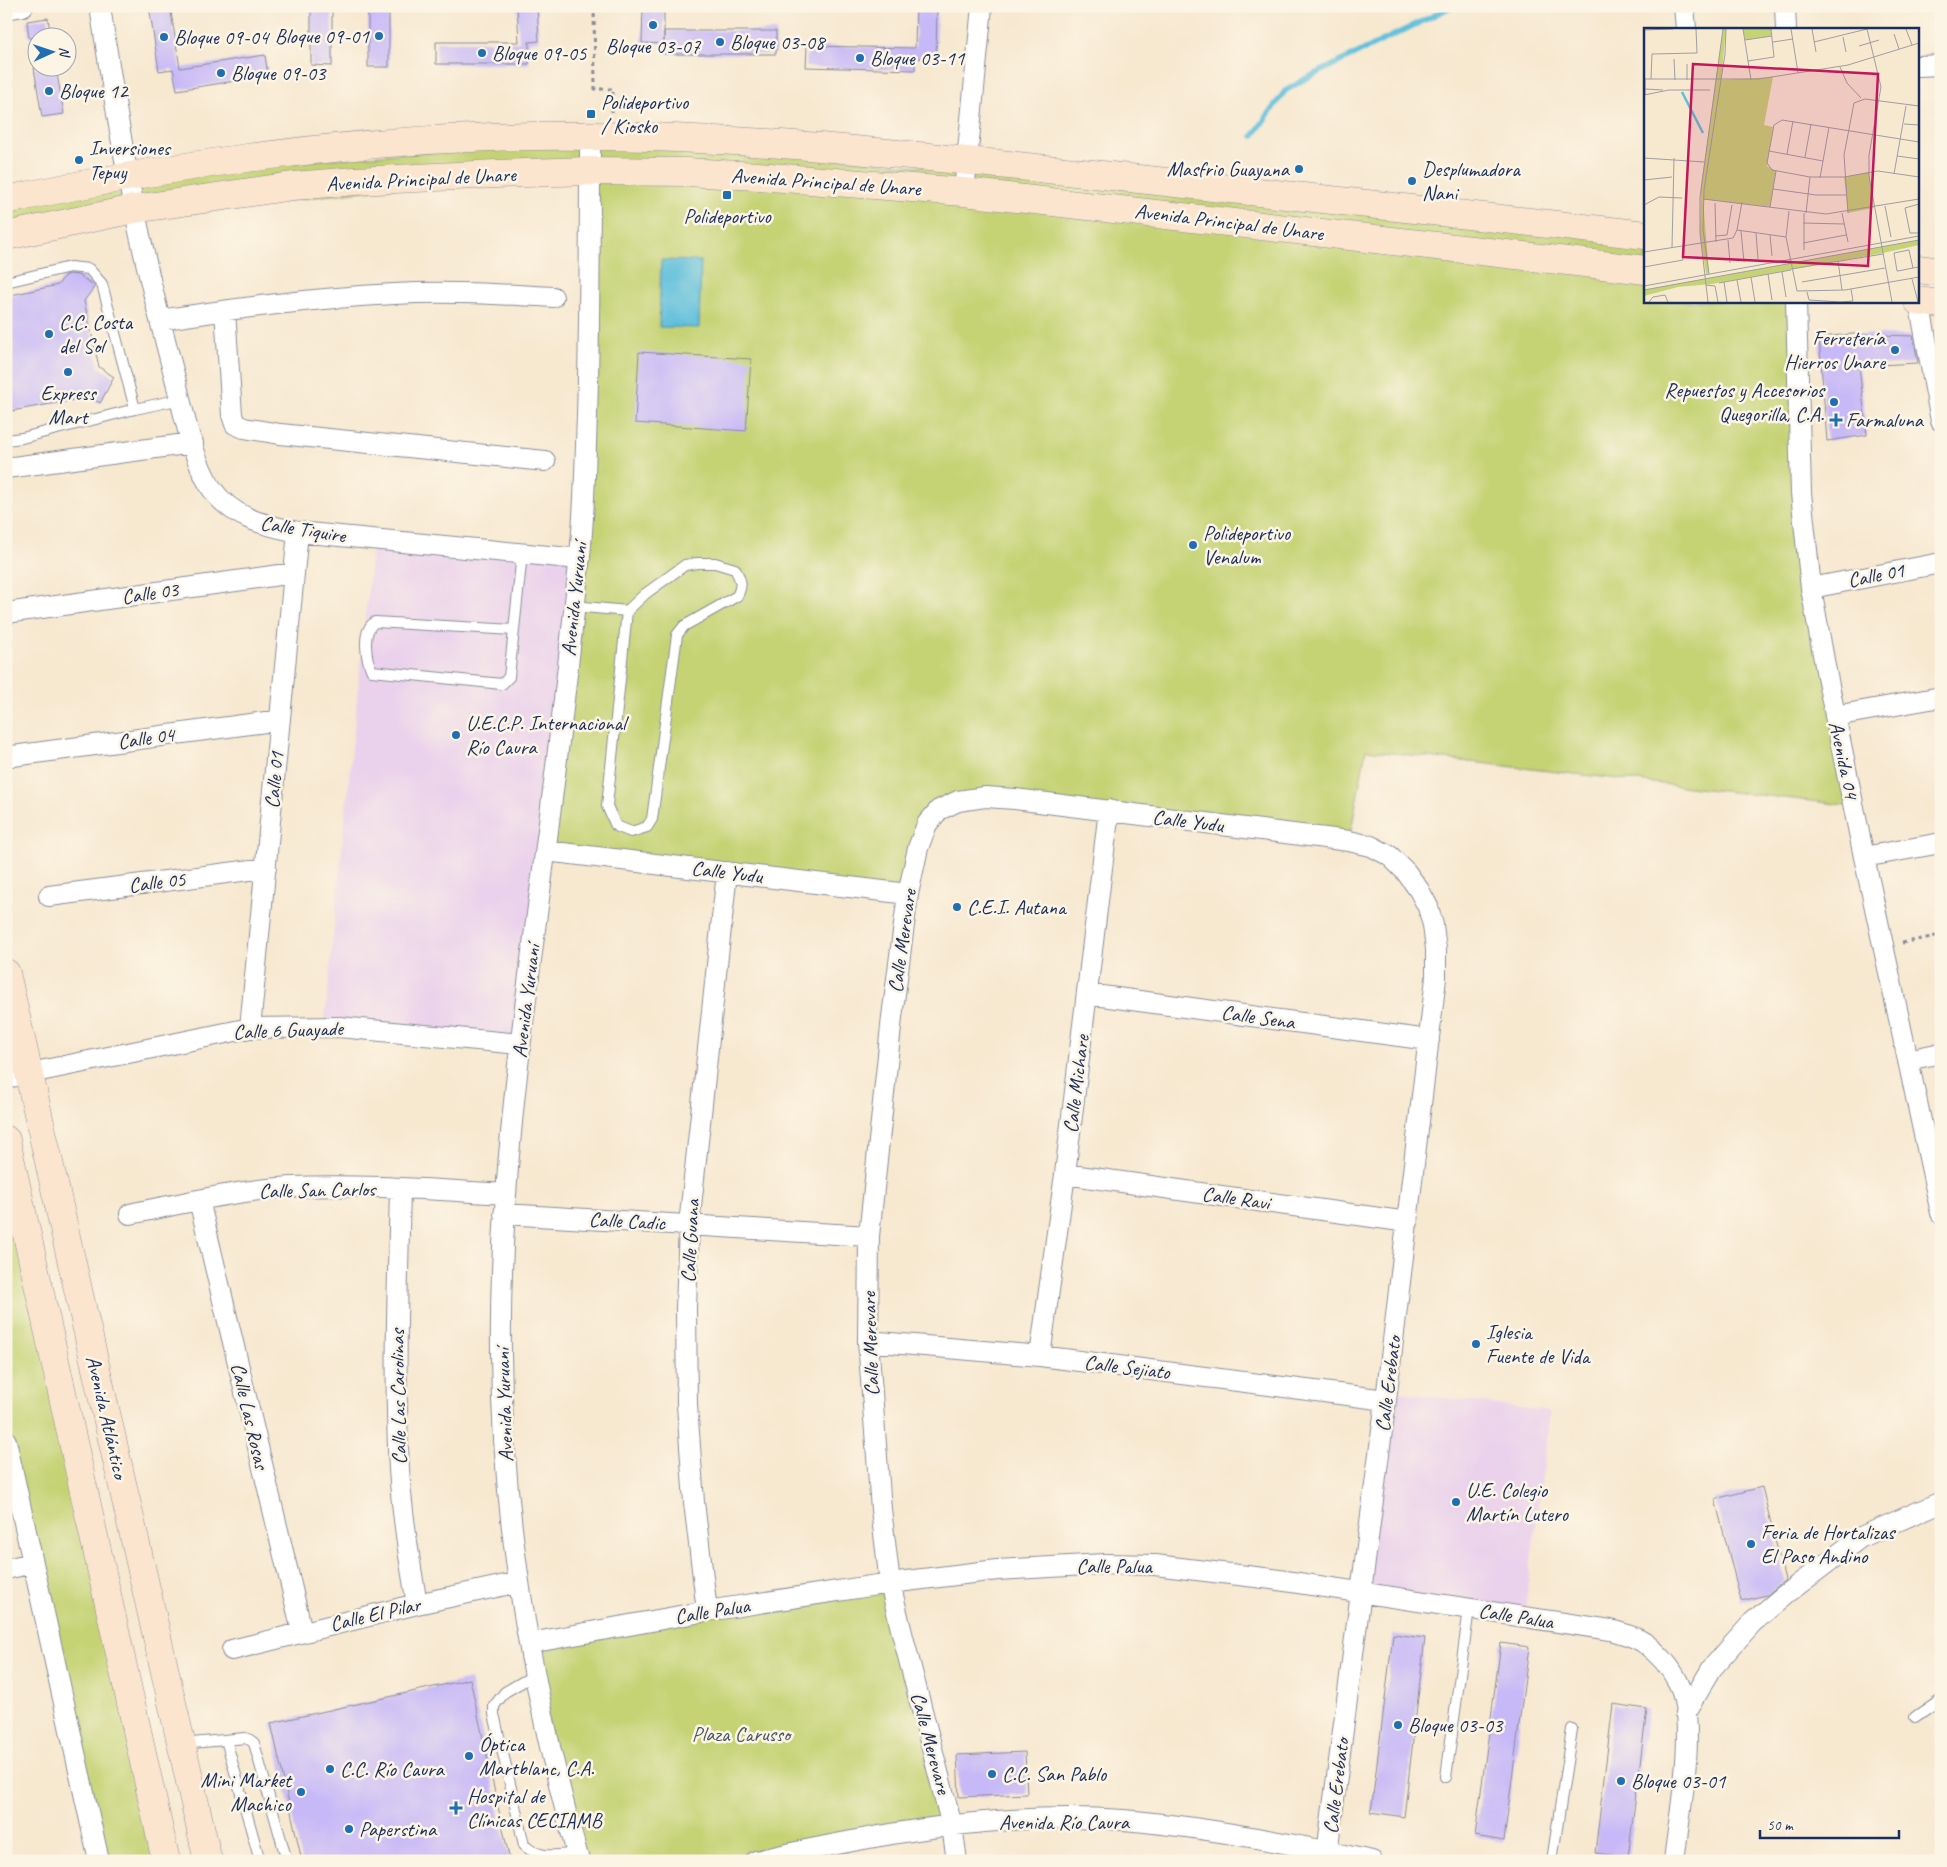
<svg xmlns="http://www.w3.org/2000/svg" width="1947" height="1867" font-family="Caveat,sans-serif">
	<rect width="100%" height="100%" fill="#fcf5e5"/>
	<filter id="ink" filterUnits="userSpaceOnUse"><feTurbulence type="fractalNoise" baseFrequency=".02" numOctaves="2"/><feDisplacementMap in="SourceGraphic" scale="10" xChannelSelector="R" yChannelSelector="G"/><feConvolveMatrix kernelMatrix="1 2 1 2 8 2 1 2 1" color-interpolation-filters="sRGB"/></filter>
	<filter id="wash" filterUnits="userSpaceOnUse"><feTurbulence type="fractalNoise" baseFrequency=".0096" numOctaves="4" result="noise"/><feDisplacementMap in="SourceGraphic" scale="20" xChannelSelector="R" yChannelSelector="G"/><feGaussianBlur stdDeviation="1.12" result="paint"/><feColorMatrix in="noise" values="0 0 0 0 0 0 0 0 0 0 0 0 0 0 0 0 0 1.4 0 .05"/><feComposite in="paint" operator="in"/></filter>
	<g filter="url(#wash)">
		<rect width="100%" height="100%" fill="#f7e8d0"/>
		<path fill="#ead1ec" d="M373,539L580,559L520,1044L324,1027Z
			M1387,1390L1550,1412L1524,1617L1361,1592Z"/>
		<path fill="#c5d375" stroke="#70816a" d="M612,137L1646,235V301H1796L1801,493L1854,806L1366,750L1349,841L1015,799L939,810L908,894L546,851L580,559L590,171L496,174L6,236V200L128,175Z
			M6,1140L166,1861H99L6,1441Z
			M890,1583L952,1826L756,1861H579L530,1643Z"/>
		<path fill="#5dbfdb" stroke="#3c779c" d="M661,260L701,261L699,328L659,327Z"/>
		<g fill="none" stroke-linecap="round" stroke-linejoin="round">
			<path stroke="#5dbfdb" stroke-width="5.5" d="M1253,136L1285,91L1305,79L1453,6"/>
		</g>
		<g id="blocks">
			<path fill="#c7b9f7" d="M149,6H170L180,68L265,55L268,76L177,90L173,69L159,71Z
				M311,6H332V66L311,65Z
				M368,6H389V67H368Z
				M517,6H537L539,41L529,42V64H436V42H519Z
				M643,6H664V44L642,43Z
				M916,6H937L936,58H915V70L806,67L807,46L915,48Z
				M48,18L51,38H29L27,21Z
				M664,31H776V54H664Z
				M34,68H56L64,114L42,117Z
				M70,274L78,275L95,286L84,301L99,367L114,377L100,403L89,397L6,412V296L58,285L65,275Z
				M1853,334L1913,336L1918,363L1859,366L1867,435L1827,441L1819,337Z
				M639,352L751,359L746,431L635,423Z
				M1762,1487L1785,1580L1767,1595L1741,1601L1715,1499Z
				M1393,1634L1425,1638L1404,1817L1371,1812Z
				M1501,1643L1529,1647L1504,1841L1475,1836Z
				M470,1679L510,1861H302L271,1723Z
				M1613,1704L1647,1709L1628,1857L1595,1853Z
				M1025,1752L1027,1794L959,1797L957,1755Z"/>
		</g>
	</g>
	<g filter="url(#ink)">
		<use href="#blocks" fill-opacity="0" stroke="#898c97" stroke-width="1"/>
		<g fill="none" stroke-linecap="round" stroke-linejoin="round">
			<g stroke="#898c97" stroke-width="12">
				<path id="lane" d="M6,282L70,267L89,269L102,284L135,409
					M6,440L22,438L135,409L181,399
					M697,563H715L735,569C741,580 743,585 737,596L684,626L677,635L652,819L647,827L631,832L616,826L607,806L627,611L645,594L685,565Z
					M574,606L627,611
					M514,630L375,622C361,631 366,659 372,671L502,684L509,677C513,636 518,595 522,554
					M536,1674L505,1692L494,1706V1714L524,1845C540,1860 558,1855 577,1853
					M1915,1717L1941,1699
					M226,1740L260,1861
					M182,1744L245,1738L250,1740L254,1743L287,1861
					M1446,1777L1469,1609
					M1552,1861L1572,1729"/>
			</g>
			<g stroke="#898c97" stroke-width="22">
				<path id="street" d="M100,6C110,74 121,141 134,208C146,265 160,322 175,378C184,413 192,459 212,489C233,519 265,525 298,532L580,559
					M1684,6L1686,29
					M1785,6L1786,29
					M6,9L23,6
					M1918,66L1941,65
					M964,192L982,6
					M1796,301L1801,493L1811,588L1826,671L1864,857L1941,1213
					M1919,301L1941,421
					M225,311L232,415L235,424L244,428L280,434L545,461
					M160,320C237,308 315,298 394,294C447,291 500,294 553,297
					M6,468L193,443
					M1811,588L1941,563
					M6,613L294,573
					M1835,716L1941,697
					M13,756L280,720
					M546,851L908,894
					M1864,857L1941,843
					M49,896L266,868
					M1087,994L1429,1040
					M250,1028L298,532
					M1908,1060L1941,1053
					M6,1078L250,1028L339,1027L520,1044
					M1065,1174L1408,1222
					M400,1188C398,1282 394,1375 399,1469C402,1514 409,1559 417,1604
					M199,1200L302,1631
					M130,1214C184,1203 238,1190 292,1187C363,1184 435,1190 506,1194
					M504,1214L869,1236
					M868,1341L1040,1356L1386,1400
					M1040,1356L1065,1174L1109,810
					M6,1441L99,1861
					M6,1569L33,1563
					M707,1611L694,1502L687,1405L686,1308L689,1225L727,872
					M530,1643L707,1611L890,1583L997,1570L1105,1564L1155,1565L1272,1579L1611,1630C1621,1633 1634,1636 1643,1642C1657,1652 1670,1666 1678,1682C1698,1722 1679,1816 1674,1861
					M232,1650L417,1604L519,1582
					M1685,1714L1712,1668L1753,1622L1786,1594L1861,1537L1941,1502
					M579,1861C533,1696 502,1525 501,1353C499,1196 520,1040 541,884C555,778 568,671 579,564C585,515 585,465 587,416C590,323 590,230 590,137
					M756,1861C876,1834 1000,1811 1123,1820C1207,1827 1290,1843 1372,1861
					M957,1861L952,1826L901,1629L890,1583L881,1509L868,1341L869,1236L892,1017L908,894L918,848L927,824L939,810L958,801L985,797L1015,799L1349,841L1371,846L1390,856L1406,872L1419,890L1428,907L1433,925L1436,949V978L1386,1400L1326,1861"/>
			</g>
			<g stroke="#898c97" stroke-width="29">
				<path id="secondary" d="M6,200C168,166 325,143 491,137C695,130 899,153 1102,175C1283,195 1465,214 1646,235
					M6,236L134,209L293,186L356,181L496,174L590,171L686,172L758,176L964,192L1646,270
					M1918,269L1941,272
					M1918,301L1941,304
					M6,973L208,1861
					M6,1140L166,1861"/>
			</g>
			<path stroke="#898c97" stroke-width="3" stroke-dasharray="4 4" stroke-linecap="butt" d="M594,6L595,89H613L612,115
				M1902,943L1941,935"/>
			<use href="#lane" stroke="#fff" stroke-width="10"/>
			<use href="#street" stroke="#fff" stroke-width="20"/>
			<use href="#secondary" stroke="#fbe5cf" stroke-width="28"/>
		</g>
	</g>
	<g fill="#1f6fb2" stroke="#fcf5e5" stroke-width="2">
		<circle cx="653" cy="25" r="5"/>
		<circle cx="379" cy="36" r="5"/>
		<circle cx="164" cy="37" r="5"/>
		<circle cx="720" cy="42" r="5"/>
		<circle cx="482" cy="53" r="5"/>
		<circle cx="860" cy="58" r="5"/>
		<circle cx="221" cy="73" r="5"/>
		<circle cx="49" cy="91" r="5"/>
		<rect x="586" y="109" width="10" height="10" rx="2.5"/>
		<circle cx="79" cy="160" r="5"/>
		<circle cx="1299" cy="169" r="5"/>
		<circle cx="1412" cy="181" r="5"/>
		<rect x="722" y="190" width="10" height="10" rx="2.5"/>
		<circle cx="49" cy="334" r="5"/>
		<circle cx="1895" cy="350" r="5"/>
		<circle cx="68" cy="372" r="5"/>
		<circle cx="1834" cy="402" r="5"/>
		<path d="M1833.5 412.5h5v5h5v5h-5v5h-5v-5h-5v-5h5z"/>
		<circle cx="1193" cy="545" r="5"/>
		<circle cx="456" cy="735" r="5"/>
		<circle cx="957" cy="907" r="5"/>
		<circle cx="1476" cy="1344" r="5"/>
		<circle cx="1456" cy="1502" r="5"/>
		<circle cx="1751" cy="1544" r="5"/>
		<circle cx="1398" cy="1725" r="5"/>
		<circle cx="469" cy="1756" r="5"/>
		<circle cx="330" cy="1769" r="5"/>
		<circle cx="992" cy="1774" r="5"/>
		<circle cx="1621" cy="1781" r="5"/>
		<circle cx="301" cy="1792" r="5"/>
		<path d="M453.5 1800.5h5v5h5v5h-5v5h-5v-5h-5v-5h5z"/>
		<circle cx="349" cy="1829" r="5"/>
	</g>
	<g text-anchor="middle" stroke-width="5" stroke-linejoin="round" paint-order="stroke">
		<g font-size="21" fill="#1b2f5e" stroke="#fcf5e5" text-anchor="start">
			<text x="369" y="43" text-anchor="end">Bloque 09-01</text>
			<text x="174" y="44">Bloque 09-04</text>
			<text x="730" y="49">Bloque 03-08</text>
			<text x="653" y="53" text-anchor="middle">Bloque 03-07</text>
			<text x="492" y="60">Bloque 09-05</text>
			<text x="870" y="65">Bloque 03-11</text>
			<text x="231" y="80">Bloque 09-03</text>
			<text x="59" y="98">Bloque 12</text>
			<text x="601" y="109">Polideportivo<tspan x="601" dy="24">/ Kiosko</tspan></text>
			<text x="89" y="155">Inversiones<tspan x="89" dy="24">Tepuy</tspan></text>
			<text x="1289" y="176" text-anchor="end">Masfrio Guayana</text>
			<text x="1422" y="176">Desplumadora<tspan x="1422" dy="24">Nani</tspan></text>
			<text x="727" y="223" text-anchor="middle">Polideportivo</text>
			<text x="59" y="329">C.C. Costa<tspan x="59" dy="24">del Sol</tspan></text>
			<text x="1885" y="345" text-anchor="end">Ferretería<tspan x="1885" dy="24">Hierros Unare</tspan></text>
			<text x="1824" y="397" text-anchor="end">Repuestos y Accesorios<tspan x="1824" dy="24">Quegorilla, C.A.</tspan></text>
			<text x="68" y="400" text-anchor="middle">Express<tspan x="68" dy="24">Mart</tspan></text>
			<text x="1846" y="427">Farmaluna</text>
			<text x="1203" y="540">Polideportivo<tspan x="1203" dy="24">Venalum</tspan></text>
			<text x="466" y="730">U.E.C.P. Internacional<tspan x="466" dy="24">Río Caura</tspan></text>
			<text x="967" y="914">C.E.I. Autana</text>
			<text x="1486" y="1339">Iglesia<tspan x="1486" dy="24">Fuente de Vida</tspan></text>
			<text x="1466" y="1497">U.E. Colegio<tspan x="1466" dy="24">Martín Lutero</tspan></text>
			<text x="1761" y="1539">Feria de Hortalizas<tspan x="1761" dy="24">El Paso Andino</tspan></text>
			<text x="1408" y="1732">Bloque 03-03</text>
			<text x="479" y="1751">Óptica<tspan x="479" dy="24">Martblanc, C.A.</tspan></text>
			<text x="340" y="1776">C.C. Río Caura</text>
			<text x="1002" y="1781">C.C. San Pablo</text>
			<text x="291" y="1787" text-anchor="end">Mini Market<tspan x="291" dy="24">Machico</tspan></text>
			<text x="1631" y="1788">Bloque 03-01</text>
			<text x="467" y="1803">Hospital de<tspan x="467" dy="24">Clínicas CECIAMB</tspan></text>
			<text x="359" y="1836">Paperstina</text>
		</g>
		<g font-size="21" fill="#1b2f5e" stroke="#fcf5e5">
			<text transform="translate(421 179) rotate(-3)" y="7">Avenida Principal de Unare</text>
			<text transform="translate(826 182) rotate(4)" y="7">Avenida Principal de Unare</text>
			<text transform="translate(1229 222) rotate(7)" y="7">Avenida Principal de Unare</text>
			<text transform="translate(303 529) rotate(9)" y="7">Calle Tiquire</text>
			<text transform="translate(1876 575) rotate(-11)" y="7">Calle 01</text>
			<text transform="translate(150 593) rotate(-8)" y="7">Calle 03</text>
			<text transform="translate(574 599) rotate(-84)" y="7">Avenida Yuruaní</text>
			<text transform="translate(146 738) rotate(-8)" y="7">Calle 04</text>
			<text transform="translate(1844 760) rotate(78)" y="7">Avenida 04</text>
			<text transform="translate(274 780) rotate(-85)" y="7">Calle 01</text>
			<text transform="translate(1188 821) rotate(7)" y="7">Calle Yudu</text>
			<text transform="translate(727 872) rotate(7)" y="7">Calle Yudu</text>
			<text transform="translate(157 882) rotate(-7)" y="7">Calle 05</text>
			<text transform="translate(902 941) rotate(-82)" y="7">Calle Merevare</text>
			<text transform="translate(526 1001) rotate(-83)" y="7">Avenida Yuruaní</text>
			<text transform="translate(1258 1017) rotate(8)" y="7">Calle Sena</text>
			<text transform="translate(288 1030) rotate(-2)" y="7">Calle 6 Guayade</text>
			<text transform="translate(1076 1084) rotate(-83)" y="7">Calle Michare</text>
			<text transform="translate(317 1190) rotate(-1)" y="7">Calle San Carlos</text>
			<text transform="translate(1236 1198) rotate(8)" y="7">Calle Ravi</text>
			<text transform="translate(627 1221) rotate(3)" y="7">Calle Cadic</text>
			<text transform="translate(690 1241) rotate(-87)" y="7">Calle Guana</text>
			<text transform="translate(870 1344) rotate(-92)" y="7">Calle Merevare</text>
			<text transform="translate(1127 1367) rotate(7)" y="7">Calle Sejiato</text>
			<text transform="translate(1388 1384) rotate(-83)" y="7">Calle Erebato</text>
			<text transform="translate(398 1397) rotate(-91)" y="7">Calle Las Carolinas</text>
			<text transform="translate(504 1405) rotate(-92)" y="7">Avenida Yuruaní</text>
			<text transform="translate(250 1416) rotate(77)" y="7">Calle Las Rosas</text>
			<text transform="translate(107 1417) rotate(77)" y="7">Avenida Atlántico</text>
			<text x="1114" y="1573">Calle Palua</text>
			<text transform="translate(712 1611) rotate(-9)" y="7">Calle Palua</text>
			<text transform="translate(375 1614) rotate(-13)" y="7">Calle El Pilar</text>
			<text transform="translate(1516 1616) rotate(9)" y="7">Calle Palua</text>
			<text transform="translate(931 1743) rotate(75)" y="7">Calle Merevare</text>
			<text transform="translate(1336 1786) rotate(-83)" y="7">Calle Erebato</text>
			<text x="1064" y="1829">Avenida Río Caura</text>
		</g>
		<g font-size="21" fill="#465864" stroke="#fcf5e5">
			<text x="741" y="1741">Plaza Carusso</text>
		</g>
	</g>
	<g transform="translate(1644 28)">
		<rect width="275" height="275" fill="#f7e8d0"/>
		<path d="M79,1H82L77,52L129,49L120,97L129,99L123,138L132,143L126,179L59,171L65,245L62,246L56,205L57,158ZM99,1H127L128,8L101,12ZM225,144L230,180L204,185L200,149ZM275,212V217L239,225L68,256L34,259L0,268V262Z" fill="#c5d375"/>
		<path fill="none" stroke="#5dbfdb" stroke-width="2.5" d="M38,64L59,105"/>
		<path fill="none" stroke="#9f9ea2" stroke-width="1" d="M99,1L107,52M147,1L154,45M168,1L172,24M223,1L237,59L225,127V148L248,274M262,1L268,17M0,2L29,1M250,6L255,21M199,9L202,24M101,12L128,8M129,14L149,11M170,14L223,1M215,18L235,12M30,31L31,52M104,33L130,29L127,1M196,39L203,55L217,70M0,51H115L204,37L275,15M7,51L8,26L53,25L52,1M43,52V36M1,61L19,62M0,67L25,62H66M1,67V51M260,96L275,97M275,114L138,92L130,97L123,135L128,142L166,149H200L234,143L275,149M125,123L179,133M143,126L149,93M253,128L275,131M161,129L167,96M0,130L60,134M250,146L262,78M176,150L185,99M0,152L28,149M129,161L172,167H202M59,171L182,186L275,171M71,175L72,214M275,176L261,180L266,205H275M0,177L15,169L38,170M241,178L247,209M126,179L132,143M145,183L142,209L153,263L201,262L275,249M160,185V222M162,185L166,149M198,185L204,214M204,185L200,127L210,75L221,71L275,78M159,195L200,196M93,202L142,209M97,203L100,234M112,205L114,231M126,207L128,228M71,208L83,207L88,177M84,212L86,235M159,215L202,207M28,220L30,130M0,224L89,210L93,202L98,174M194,233L198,262M0,239L39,232V219M269,240L265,222L250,225L253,243H254L269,240L275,239M147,241L239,226M138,244L142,269M65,246L59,201L60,162L81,26L82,1M124,246L128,272M107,249L111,274M268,251L274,274M93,252L97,274M80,254L83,274M158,254L241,240M75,255L147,242M62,257L71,258L74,274M0,258L275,208M0,262L275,212M163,264L165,272L197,274L209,273L207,261M5,274L9,269L21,267L24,274M64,274L56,205V169L79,1"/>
		<path fill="#c2185b" fill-opacity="0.15" stroke="#c2185b" stroke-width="2.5" d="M49,36L234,46L224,238L39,229Z"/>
		<rect width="275" height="275" fill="none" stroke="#1b2f5e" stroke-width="2.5"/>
	</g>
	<rect width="1947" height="1867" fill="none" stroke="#fcf5e5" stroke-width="25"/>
	<g transform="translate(52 52) rotate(87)"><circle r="24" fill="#fcf5e5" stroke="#a2a6af"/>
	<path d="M0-4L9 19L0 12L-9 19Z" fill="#1f6fb2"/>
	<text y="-8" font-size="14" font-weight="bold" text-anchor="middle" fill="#1b2f5e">N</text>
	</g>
	<path d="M1760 1830v8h139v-8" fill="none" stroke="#1b2f5e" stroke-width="2.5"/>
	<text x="1767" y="1830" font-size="15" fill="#1b2f5e" stroke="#fcf5e5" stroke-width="4" paint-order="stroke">50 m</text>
</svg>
